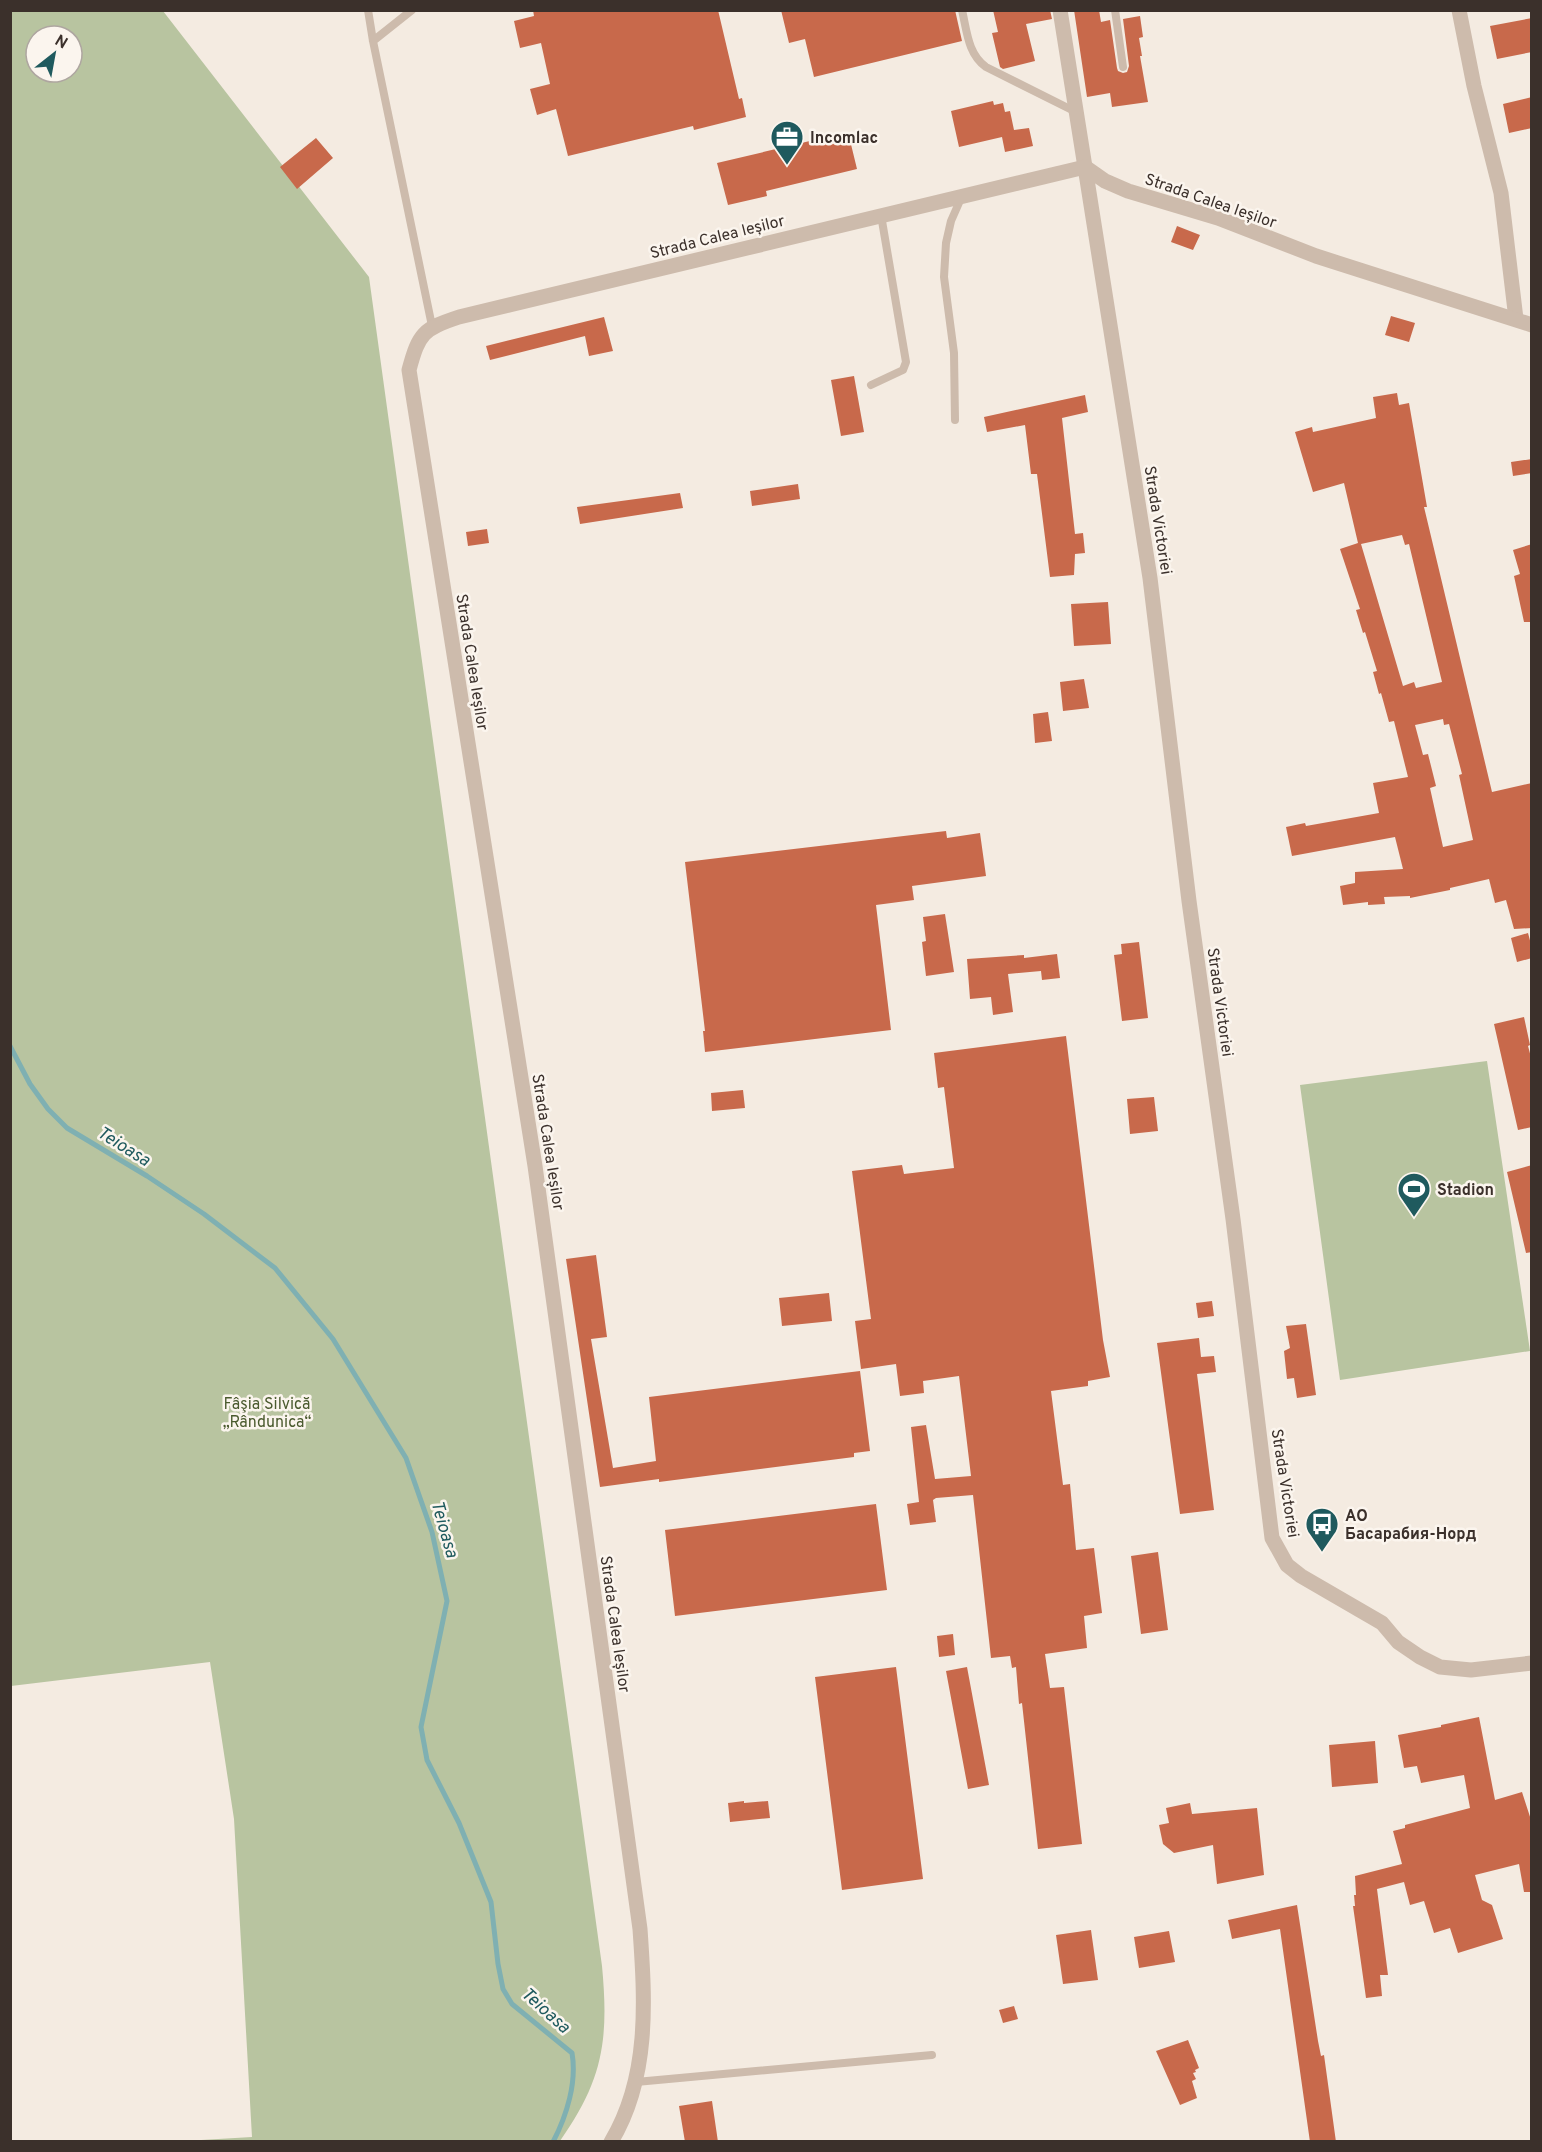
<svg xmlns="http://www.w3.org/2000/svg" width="1542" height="2152" font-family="Overpass,sans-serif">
	<rect width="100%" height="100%" fill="#f4ebe1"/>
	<path fill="#b8c4a0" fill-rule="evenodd" d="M10,11H163L369,277L602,1966C609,2040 603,2080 560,2141H184L252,2137L234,1819L210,1662L11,1686ZM36,36H72V72H36Z
		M1487,1061L1530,1351L1340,1380L1300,1085Z"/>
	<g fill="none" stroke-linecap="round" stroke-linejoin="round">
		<path stroke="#7fb0b2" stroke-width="5" d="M10,1046L30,1084L48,1109L67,1128L147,1176L204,1214L275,1268L333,1339L406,1458L432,1532L447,1601L421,1727L427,1760L459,1823L491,1902L498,1964L503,1989L512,2004L572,2053C577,2082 567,2115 553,2142"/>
	</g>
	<path fill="#c8694b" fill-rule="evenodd" d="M533,10H718L739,99L742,98L746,117L694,130L693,126L568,156L556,109L537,115L530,89L550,84L541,43L520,48L514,21L534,16Z
		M781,10H955L962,41L814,77L805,39L789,43Z
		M993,10H1050L1052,19L1026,24L1035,61L1003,69L1000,67L992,33L998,32Z
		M1074,10H1099L1101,22L1110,20L1117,68L1118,71L1123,73L1127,72L1129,66L1123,19L1140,16L1143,37L1139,38L1142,56H1140L1148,102L1112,107L1110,93L1087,97Z
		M1532,18V52L1497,59L1490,26Z
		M1532,97V128L1509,133L1503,104Z
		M993,101L994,105L1003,103L1005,112L1010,111L1014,130L1029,128L1033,146L1005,152L1002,137L959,147L951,111Z
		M848,132L857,169L766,191L767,196L728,205L717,163Z
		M316,138L333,158L297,189L280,167Z
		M1177,226L1200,235L1193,250L1171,242Z
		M1391,316L1415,323L1409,342L1385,335Z
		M604,317L613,351L589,356L585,336L490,360L486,346Z
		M854,376L864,432L841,436L831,380Z
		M1397,393L1399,405L1409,403L1427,507H1424L1492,792L1532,783V928L1514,929L1506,900L1495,903L1489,879L1450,888V890L1410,898V896L1384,897L1385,904L1368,905V902L1343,905L1340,886L1355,883V872L1403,869L1395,837L1292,856L1286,827L1305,823L1306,826L1379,813L1373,783L1408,777L1394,721L1389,722L1381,693L1379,694L1373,672L1377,671L1365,632L1363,633L1356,610L1360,609L1340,549L1358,543L1344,483L1313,492L1295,432L1312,427L1313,432L1376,418L1373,397ZM1402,535L1405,545L1409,544L1442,682L1416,688L1414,682L1403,686L1361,544ZM1443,719L1444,725L1449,724L1462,774L1459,775L1473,840L1443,847L1430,788L1436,786L1428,754L1423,755L1415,725Z
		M1085,395L1088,412L1062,418L1075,534L1083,533L1085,553L1075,554L1074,575L1050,577L1037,474H1031L1025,425L987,432L984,417Z
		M1532,459V473L1513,476L1511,462Z
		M798,484L800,499L752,506L750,491Z
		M680,493L683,508L580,524L577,507Z
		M487,529L489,543L468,546L466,532Z
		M1532,544V622H1524L1514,576L1520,574L1513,550Z
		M1108,602L1111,644L1074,646L1071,604Z
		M1084,679L1089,708L1063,711L1060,682Z
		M1048,712L1052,741L1035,743L1033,714Z
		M946,831L947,838L980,833L986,876L912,886L914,900L876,905L891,1030L705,1052L703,1031H705L685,862Z
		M945,914L954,972L926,976L922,942L926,941L923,917Z
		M1528,933L1532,948V958L1517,962L1511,938Z
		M1139,942L1148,1018L1122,1021L1114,955L1122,954L1121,944Z
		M1057,954L1060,978L1042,980L1041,971L1008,974L1013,1012L993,1015L991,997L970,999L967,959L1024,955V958Z
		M1524,1017L1530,1045L1528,1046L1532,1061V1127L1518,1130L1494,1024Z
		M1066,1036L1103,1340L1110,1377L1088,1381V1386L1051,1391L1063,1485L1070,1484L1076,1550L1094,1548L1102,1613L1084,1616L1087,1648L1045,1654L1050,1688L1064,1687L1082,1844L1038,1849L1022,1703L1019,1704L1016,1667L1012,1668L1010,1656L991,1658L973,1495L936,1498L933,1500L936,1522L910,1525L907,1504L919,1502L911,1427L926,1425L935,1479L971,1476L959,1376L923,1381L924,1393L900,1396L896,1364L861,1369L855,1321L871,1319L852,1171L902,1165L904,1174L954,1168L944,1087L938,1088L934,1053Z
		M743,1090L745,1108L712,1111L711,1093Z
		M1154,1097L1158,1131L1130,1134L1127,1099Z
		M1532,1165V1252L1526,1253L1507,1172Z
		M596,1255L607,1337L591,1339L613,1468L656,1461L649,1397L860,1371L870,1451L854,1453V1457L659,1482V1479L600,1487L566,1259Z
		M829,1293L832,1321L782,1326L779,1298Z
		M1212,1301L1214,1316L1198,1318L1196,1303Z
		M1306,1324L1316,1395L1297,1398L1294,1378L1287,1379L1284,1351L1290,1348L1286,1326Z
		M1199,1338L1201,1357L1214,1356L1216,1372L1197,1374L1214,1510L1180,1514L1157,1343Z
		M876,1504L887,1590L675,1616L665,1530Z
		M1158,1552L1168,1630L1141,1634L1131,1556Z
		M953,1634L955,1655L939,1657L937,1636Z
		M896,1667L923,1879L842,1890L815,1677Z
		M967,1667L989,1785L968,1789L946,1671Z
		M1479,1717L1495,1800L1522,1792L1532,1823V1892H1524L1519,1864L1475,1875L1482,1900L1492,1905L1503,1939L1458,1953L1450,1928L1434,1933L1424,1901L1410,1905L1404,1882L1377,1889L1388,1975H1380L1382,1996L1366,1998L1353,1906H1355L1354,1895H1356L1355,1876L1402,1864L1393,1831L1405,1828V1825L1470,1808L1464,1775L1421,1783L1417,1766L1404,1768L1398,1735L1441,1727V1725Z
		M1375,1741L1378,1783L1332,1787L1329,1745Z
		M744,1801V1803L768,1801L770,1818L730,1822L728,1803Z
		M1190,1803L1192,1814L1257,1808L1264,1875L1217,1884L1213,1845L1174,1853L1163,1844L1159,1825L1169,1823L1166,1808Z
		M1297,1905L1318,2041L1321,2056L1324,2055L1336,2142H1310L1280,1929L1232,1939L1228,1920Z
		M1091,1930L1098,1980L1063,1984L1056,1935Z
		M1169,1931L1175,1962L1139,1968L1134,1937Z
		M1014,2006L1018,2019L1003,2023L999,2010Z
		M1188,2040L1199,2068L1195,2070L1196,2072L1193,2073L1196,2079L1192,2081L1197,2098L1180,2105L1156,2051Z
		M712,2101L718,2142H685L679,2106Z"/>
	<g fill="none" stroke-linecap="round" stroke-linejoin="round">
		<path stroke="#cdbbac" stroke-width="8" d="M368,10L373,41L432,326
			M962,10C967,32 968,54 986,67L1076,112
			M1115,10L1123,67
			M373,41L412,10
			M871,385L903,370L906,362L881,215
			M955,420L954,353L944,277L946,243L951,221L962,196
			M636,2082L932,2055"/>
		<path stroke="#cdbbac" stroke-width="15" d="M1060,10L1085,167
			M1459,10L1474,86L1501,193L1516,319"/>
		<path stroke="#cdbbac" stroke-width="15" d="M1085,167L1150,578L1189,901L1233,1219L1272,1538L1287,1565L1301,1576L1382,1623L1398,1642L1420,1657L1440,1667L1471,1670L1532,1663
			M1085,167L1105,181L1128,191L1218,218L1316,256L1532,325
			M611,2142C650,2077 645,2001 640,1929L535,1166L409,370C419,333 423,329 459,317L1085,167"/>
	</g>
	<defs>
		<g id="office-pin" transform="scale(1.725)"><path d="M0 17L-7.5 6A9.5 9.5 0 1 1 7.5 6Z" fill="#1f5a5e" stroke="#fbf5ee"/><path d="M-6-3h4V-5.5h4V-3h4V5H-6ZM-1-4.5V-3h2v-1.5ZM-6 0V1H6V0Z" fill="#fff"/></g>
		<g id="stadium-pin" transform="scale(1.725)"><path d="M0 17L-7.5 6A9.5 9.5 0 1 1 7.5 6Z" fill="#1f5a5e" stroke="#fbf5ee"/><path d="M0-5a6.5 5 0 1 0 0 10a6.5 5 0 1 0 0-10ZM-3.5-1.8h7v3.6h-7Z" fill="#fff"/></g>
		<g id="bus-pin" transform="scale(1.725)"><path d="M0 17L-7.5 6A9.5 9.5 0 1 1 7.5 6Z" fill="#1f5a5e" stroke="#fbf5ee"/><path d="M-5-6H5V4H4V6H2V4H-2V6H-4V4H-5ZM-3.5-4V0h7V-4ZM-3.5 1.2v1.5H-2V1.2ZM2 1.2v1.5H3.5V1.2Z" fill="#fff"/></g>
	</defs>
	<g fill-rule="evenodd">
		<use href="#office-pin" x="787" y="137"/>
		<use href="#stadium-pin" x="1414" y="1189"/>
		<use href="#bus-pin" x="1322" y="1524"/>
	</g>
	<g text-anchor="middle" stroke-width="5" stroke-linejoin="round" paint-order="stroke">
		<g font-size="16" font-weight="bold" fill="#3b302b" stroke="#fbf5ee" text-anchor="start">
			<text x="810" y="143">Incomlac</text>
			<text x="1437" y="1195">Stadion</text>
			<text x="1345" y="1521">АО<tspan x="1345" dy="18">Басарабия-Норд</tspan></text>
		</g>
		<g font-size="16" fill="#3b302b" stroke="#fbf5ee">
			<text transform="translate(1211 200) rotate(19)" y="6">Strada Calea Ieșilor</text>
			<text transform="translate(717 236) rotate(-14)" y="6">Strada Calea Ieșilor</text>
			<text transform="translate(1159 520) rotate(81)" y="6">Strada Victoriei</text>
			<text transform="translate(473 662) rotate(81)" y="6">Strada Calea Ieșilor</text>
			<text transform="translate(1221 1002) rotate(82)" y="6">Strada Victoriei</text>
			<text transform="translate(549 1142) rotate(81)" y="6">Strada Calea Ieșilor</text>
			<text transform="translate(1286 1483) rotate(81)" y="6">Strada Victoriei</text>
			<text transform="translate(616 1624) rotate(82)" y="6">Strada Calea Ieșilor</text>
		</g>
		<g font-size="16" fill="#4a5a2e" stroke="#fbf5ee">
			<text x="267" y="1409">Fâşia Silvică<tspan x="267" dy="18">„Rândunica“</tspan></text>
		</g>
		<g font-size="18" font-style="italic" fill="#1f5a5e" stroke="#fbf5ee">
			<text transform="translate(124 1146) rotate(32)" y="6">Teioasa</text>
			<text transform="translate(445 1529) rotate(74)" y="6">Teioasa</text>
			<text transform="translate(546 2010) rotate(42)" y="6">Teioasa</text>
		</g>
	</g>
	<rect width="1542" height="2152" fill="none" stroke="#3b302b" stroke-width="24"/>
	<g transform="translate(54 54) rotate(31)"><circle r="28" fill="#fbf5ee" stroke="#aea6a0" stroke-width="1.5"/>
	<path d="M0-4.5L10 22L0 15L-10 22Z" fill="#1f5a5e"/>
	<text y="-9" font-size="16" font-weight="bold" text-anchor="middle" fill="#3b302b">N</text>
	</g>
</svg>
